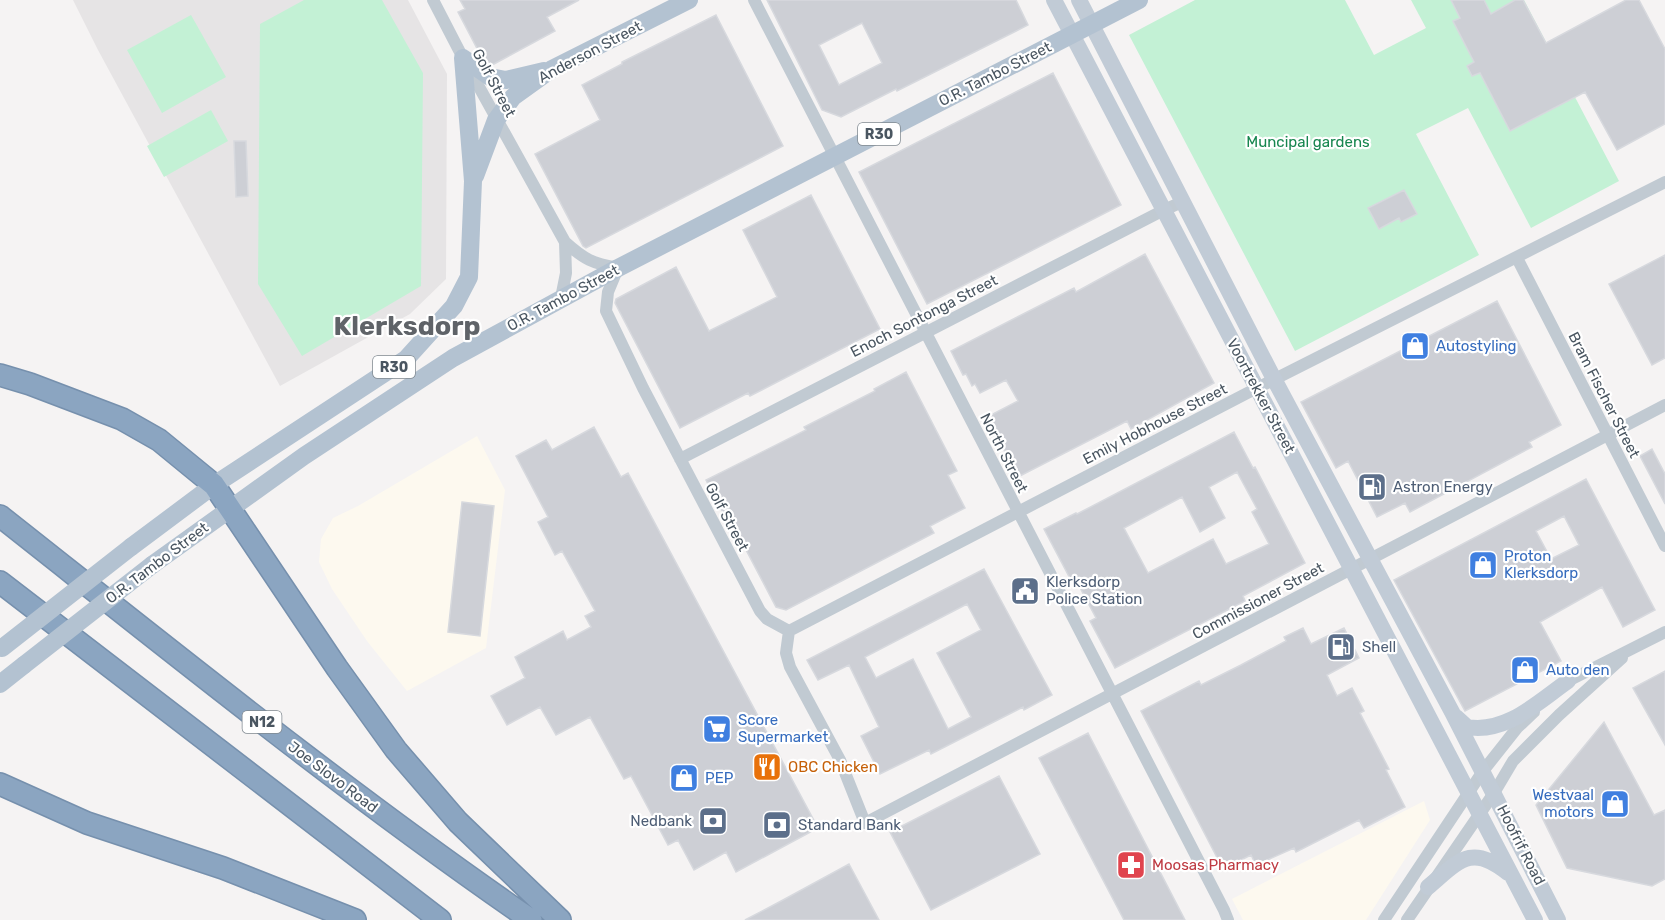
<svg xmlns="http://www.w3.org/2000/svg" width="1665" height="920" font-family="Rubik,sans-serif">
	<rect width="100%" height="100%" fill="#f5f3f3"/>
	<path fill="#fdf9ef" d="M477,436L505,490L486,648L407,691L367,641L332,589L319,562L321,539L333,518L358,506Z
		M1424,801L1430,820L1366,920H1243L1232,899Z"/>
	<path fill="#e6e4e5" d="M73,0H408L447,74L446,279L410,314L280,386L98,50Z"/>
	<path fill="#c3f1d5" d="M304,0H382L423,73L421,286L302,356L258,284L260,24Z
		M1195,0H1345L1374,55L1426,28L1411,0H1524L1619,181L1531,228L1468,108L1416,134L1479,255L1295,351L1129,35Z
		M191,15L226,77L162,113L127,50Z
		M211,110L228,141L164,177L147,146Z"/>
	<path fill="#cdcfd5" stroke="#d7d9de" stroke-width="1.5" fill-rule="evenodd" d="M460,0H579L547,17L555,31L492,65L482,58L458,12L465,9Z
		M767,0H1016L1028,25L897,91L896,89L841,117L822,110ZM862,23L882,63L839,85L819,45Z
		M1451,0H1484L1491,14L1515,0H1523L1546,43L1626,0H1639L1665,49V124L1617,150L1585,92L1510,131L1480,73L1472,76L1467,66L1474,62L1453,21L1460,18Z
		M716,15L783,146L586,248L583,246L535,154L600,120L582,85L622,64V62Z
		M1053,73L1121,205L927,304L859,172Z
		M234,141H246L248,196L236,197Z
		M1404,190L1417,214L1401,222L1399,218L1379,229L1368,208Z
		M811,195L880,329L750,396L748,393L680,428L615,303L616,299L676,267L709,331L777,297L743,230Z
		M1145,254L1214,383L1131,429L1127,421L1018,477L987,417L1018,401L1006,380L980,393L975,384L972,386L966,374L963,375L951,351L1074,288L1076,292Z
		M1665,255V358L1652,365L1609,284Z
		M1497,301L1561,425L1529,442L1532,447L1410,512L1405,503L1377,517L1348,461L1336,468L1301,402Z
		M906,372L957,471L948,475L965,508L930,526L934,533L786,610L776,607L736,531L733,532L706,480L806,430L804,427L875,391L874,389Z
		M594,427L621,477L628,473L818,828L736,872L726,852L694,870L678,840L668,845L631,776L624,779L590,717L556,735L540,707L507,725L491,696L525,678L515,657L563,631L567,640L591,627L585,616L595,611L562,551L555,555L538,522L548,517L516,456L546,440L552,450Z
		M1234,432L1253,468L1255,467L1305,563L1243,596L1245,601L1115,668L1090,621L1096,618L1078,584L1074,586L1044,529L1076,513L1077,514ZM1237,472L1257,509L1252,512L1269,544L1226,564L1213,539L1148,573L1124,528L1182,497L1200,532L1225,518L1209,487Z
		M1652,449L1665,474V504L1640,456Z
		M1586,479L1655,610L1623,627L1602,587L1540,622L1561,661L1465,711L1394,580ZM1564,516L1579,545L1551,559L1536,531Z
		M462,502L494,506L480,636L448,632Z
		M984,569L1052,695L1024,710L1023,707L931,754L929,750L880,774L861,736L879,727L849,665L818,680L807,660ZM967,604L981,630L937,653L971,717L948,729L913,659L876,678L865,657Z
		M1303,628L1311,644L1344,628L1359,658L1327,675L1337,696L1352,688L1364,711L1360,713L1389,769L1386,770L1405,807L1364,828L1359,820L1296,852L1294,848L1256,865L1251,855L1223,869L1141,711L1199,681L1201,685L1241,665L1286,641L1284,637Z
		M1665,671V745L1633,688Z
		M1604,722L1654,815L1665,810V879L1652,886L1567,868L1536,805Z
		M1088,733L1185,920H1124L1039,758Z
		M999,776L1040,854L931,910L890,832Z
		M849,864L879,920H745L783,900Z"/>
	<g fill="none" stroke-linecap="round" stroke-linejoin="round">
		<g stroke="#7690ad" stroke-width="24">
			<path id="highway" d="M0,375L30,384L122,419L159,440L214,485L337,668L396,750L458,822L560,920
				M0,516C175,654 348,794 531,920
				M0,582L440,920
				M0,784L87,823L223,868L355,920"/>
		</g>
		<path stroke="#c1cad2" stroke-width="12" d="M433,0L463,58L565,242C585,260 592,263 618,268L608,292L606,311L643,388L760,611L767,619L789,631L786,653L790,667L840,760L865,823L1665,405
			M754,0L1224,910L1228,920
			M1517,258L1665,546
			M561,298L566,273L565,242
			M680,459L1162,211L1184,201
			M789,631L1257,388L1665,182
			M1563,686L1568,681L1665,632
			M1384,920L1483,771L1517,728L1534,712
			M1407,920L1494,793L1513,761L1559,715L1622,658"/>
		<path stroke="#c1cbd6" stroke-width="16" d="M1054,0L1535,920
			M1079,0L1274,379L1452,712L1558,920
			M1456,717L1467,727C1506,734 1538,702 1568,681
			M1428,887C1459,861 1471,843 1508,873"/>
		<path stroke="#b3c2d1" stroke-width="18" d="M463,58L490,77L506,80L544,71
			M475,176L496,120L513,97L552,69L689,0
			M131,547L214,485L406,359L454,306L469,277L473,181L463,58
			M152,565L304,456L453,358L618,268L1139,0
			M0,684L24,665"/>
		<use href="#highway" stroke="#8ba5c1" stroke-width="21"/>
		<path stroke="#b3c2d1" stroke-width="18" d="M2,648L131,547
			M24,665L152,565"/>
	</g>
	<defs>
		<g id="shop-square" transform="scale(1.5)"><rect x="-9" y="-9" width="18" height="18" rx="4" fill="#3f7fe0" stroke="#fff"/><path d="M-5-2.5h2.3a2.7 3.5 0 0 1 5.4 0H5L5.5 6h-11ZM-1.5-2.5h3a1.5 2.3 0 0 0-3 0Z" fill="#fff"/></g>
		<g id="fuel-square" transform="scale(1.5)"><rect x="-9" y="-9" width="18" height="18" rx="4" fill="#5c6f8a" stroke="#fff"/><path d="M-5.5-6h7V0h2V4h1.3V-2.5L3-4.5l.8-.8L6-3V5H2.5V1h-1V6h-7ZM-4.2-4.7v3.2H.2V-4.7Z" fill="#fff"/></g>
		<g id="civic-square" transform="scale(1.5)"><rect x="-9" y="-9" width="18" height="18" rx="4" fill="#5c6f8a" stroke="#fff"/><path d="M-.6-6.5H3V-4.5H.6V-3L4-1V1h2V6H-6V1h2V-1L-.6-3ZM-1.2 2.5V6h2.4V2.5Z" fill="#fff"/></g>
		<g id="supermarket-square" transform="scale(1.5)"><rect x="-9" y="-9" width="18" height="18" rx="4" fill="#3f7fe0" stroke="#fff"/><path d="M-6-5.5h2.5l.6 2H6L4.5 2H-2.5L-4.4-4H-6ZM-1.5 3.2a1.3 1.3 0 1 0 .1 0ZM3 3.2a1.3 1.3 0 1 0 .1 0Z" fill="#fff"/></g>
		<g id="restaurant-square" transform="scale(1.5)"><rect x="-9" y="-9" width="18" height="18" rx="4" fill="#e8710a" stroke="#fff"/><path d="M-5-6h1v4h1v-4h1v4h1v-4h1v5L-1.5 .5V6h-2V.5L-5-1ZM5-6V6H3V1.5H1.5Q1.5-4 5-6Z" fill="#fff"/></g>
		<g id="bank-square" transform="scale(1.5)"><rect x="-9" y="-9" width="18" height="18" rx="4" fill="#5c6f8a" stroke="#fff"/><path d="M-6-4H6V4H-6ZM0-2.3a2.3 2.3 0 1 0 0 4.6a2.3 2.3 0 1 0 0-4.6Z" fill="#fff"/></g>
		<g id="pharmacy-square" transform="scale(1.5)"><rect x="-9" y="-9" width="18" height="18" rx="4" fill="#e0444e" stroke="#fff"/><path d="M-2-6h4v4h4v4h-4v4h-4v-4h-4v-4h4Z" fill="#fff"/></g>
	</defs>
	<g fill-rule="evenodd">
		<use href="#shop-square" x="1415" y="346"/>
		<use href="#fuel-square" x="1372" y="487"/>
		<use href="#shop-square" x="1483" y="565"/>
		<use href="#civic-square" x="1025" y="591"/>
		<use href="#fuel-square" x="1341" y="647"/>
		<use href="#shop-square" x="1525" y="670"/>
		<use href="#supermarket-square" x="717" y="729"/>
		<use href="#restaurant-square" x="767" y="767"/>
		<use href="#shop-square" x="684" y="778"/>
		<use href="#shop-square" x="1615" y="804"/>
		<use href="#bank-square" x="713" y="821"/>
		<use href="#bank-square" x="777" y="825"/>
		<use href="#pharmacy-square" x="1131" y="865"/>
	</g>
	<g text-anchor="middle" stroke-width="4.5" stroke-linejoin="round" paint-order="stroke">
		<g fill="#fff" stroke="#808990" stroke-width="1.5">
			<rect x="858" y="123" width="42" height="22" rx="4.5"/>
			<rect x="373" y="356" width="42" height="22" rx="4.5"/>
			<rect x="242.5" y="711" width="39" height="22" rx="4.5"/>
		</g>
		<g font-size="14" font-weight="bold" fill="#4a5661">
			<text x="879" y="139">R30</text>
			<text x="394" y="372">R30</text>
			<text x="262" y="727">N12</text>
		</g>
		<g font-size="15" fill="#4a5661" stroke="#fff">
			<text transform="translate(590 52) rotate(-28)" y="5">Anderson Street</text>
			<text transform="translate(995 74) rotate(-27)" y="5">O.R. Tambo Street</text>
			<text transform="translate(494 83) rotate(62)" y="5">Golf Street</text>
			<text transform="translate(563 298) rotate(-28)" y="5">O.R. Tambo Street</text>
			<text transform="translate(924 316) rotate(-27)" y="5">Enoch Sontonga Street</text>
			<text transform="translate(1604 395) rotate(63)" y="5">Bram Fischer Street</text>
			<text transform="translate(1261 396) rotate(62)" y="5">Voortrekker Street</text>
			<text transform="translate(1155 424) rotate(-27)" y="5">Emily Hobhouse Street</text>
			<text transform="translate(1004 453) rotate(63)" y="5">North Street</text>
			<text transform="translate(727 517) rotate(62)" y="5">Golf Street</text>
			<text transform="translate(157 563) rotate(-37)" y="5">O.R. Tambo Street</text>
			<text transform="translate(1258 601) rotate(-28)" y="5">Commissioner Street</text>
			<text transform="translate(333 777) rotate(37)" y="5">Joe Slovo Road</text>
			<text transform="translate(1521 845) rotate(63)" y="5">Hoofrif Road</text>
		</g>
		<g font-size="15" fill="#17864f" stroke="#fff">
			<text x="1308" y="147">Muncipal gardens</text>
		</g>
		<g font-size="15" fill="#366cbe" stroke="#fff" text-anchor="start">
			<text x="1436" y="351">Autostyling</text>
			<text x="1504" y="561">Proton<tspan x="1504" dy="17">Klerksdorp</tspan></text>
			<text x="1546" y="675">Auto den</text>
			<text x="738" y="725">Score<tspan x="738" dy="17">Supermarket</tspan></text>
			<text x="705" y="783">PEP</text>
			<text x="1594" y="800" text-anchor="end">Westvaal<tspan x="1594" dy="17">motors</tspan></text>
		</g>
		<g font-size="15" fill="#4e5e75" stroke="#fff" text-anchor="start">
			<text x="1393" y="492">Astron Energy</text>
			<text x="1046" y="587">Klerksdorp<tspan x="1046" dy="17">Police Station</tspan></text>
			<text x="1362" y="652">Shell</text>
			<text x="692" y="826" text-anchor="end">Nedbank</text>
			<text x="798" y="830">Standard Bank</text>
		</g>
		<g font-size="15" fill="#c56008" stroke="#fff" text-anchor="start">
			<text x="788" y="772">OBC Chicken</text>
		</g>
		<g font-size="15" fill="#be3a42" stroke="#fff" text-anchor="start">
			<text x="1152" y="870">Moosas Pharmacy</text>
		</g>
		<g font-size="27" font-weight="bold" fill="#5f6368" stroke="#fff">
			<text x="407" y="335">Klerksdorp</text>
		</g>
	</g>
</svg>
